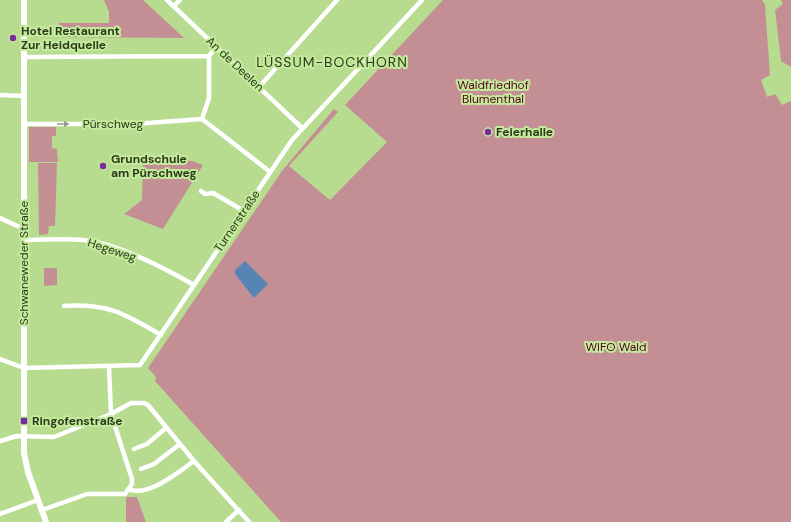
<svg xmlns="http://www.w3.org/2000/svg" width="791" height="522" font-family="'DM Sans',sans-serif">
	<rect width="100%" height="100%" fill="#b7dc90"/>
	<path fill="#c48e95" d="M104,0H143L184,38L60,37L59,23H109V12Z
		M443,0H762L765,5L770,75L761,80L767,97L775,94L782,105L791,101V522H281L155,381L156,377L148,368L282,171L334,109L338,112L289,166L330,200L387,142L345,105Z
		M781,0H791V67L781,61L775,10L783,4Z
		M29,127H56V136H52V148L57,149L58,162H29Z
		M168,158L192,161L203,165L163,229L124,214L142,200L143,159Z
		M38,163H57L55,226H49L48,234L39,235Z
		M44,268H57V285L44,286Z
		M126,497H137L146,522H126Z"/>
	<path fill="#5785b3" d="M245,261L268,284L254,298L235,274V270Z"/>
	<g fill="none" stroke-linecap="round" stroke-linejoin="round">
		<path stroke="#fff" stroke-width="4.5" d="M167,0L302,128
			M174,6L180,0
			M24,57L209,56
			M259,87L337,0
			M0,95L24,96
			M202,119L209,98V56L216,47
			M24,124H134L202,119L269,171
			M201,191L205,194L213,193L244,211
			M0,218L24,229
			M24,240C43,240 64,238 83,240C116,243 166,269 194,285
			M64,306C108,303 125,314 161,335
			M0,359L24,368L140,365L292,140L422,0
			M0,441L17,436L54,437L111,414L131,403H144L148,405L194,461L249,522
			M134,449L147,444L166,428
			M141,469L154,464L180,444
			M128,489C147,498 179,472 194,461
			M42,510L87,494H125L132,484V479L111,414L109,367
			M0,514L38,500
			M226,522L239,510"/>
		<path stroke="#fff" stroke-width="6" d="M24,0V453L28,472L46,522"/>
	</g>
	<defs><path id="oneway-solid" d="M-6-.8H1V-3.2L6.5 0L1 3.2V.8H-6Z"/></defs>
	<use fill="#959c8d" href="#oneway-solid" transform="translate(63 124)"/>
	<g fill="#752da0" stroke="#c4ea9c" stroke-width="1.5">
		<circle cx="13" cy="38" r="4"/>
		<circle cx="488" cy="132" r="4"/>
		<circle cx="103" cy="166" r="4"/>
		<rect x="20" y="417" width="8" height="8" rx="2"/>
	</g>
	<g text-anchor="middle" stroke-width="4" stroke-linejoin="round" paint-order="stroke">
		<g font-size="12" font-weight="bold" fill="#2b3a1b" stroke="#c4ea9c" text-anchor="start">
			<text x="21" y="35">Hotel Restaurant<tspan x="21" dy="14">Zur Heidquelle</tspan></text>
			<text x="496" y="136">Feierhalle</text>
			<text x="111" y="163">Grundschule<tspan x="111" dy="14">am Pürschweg</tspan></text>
			<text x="32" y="425">Ringofenstraße</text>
		</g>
		<g font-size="12" fill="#2b3a1b" stroke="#c4ea9c">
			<text transform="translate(235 64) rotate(43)" y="4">An de Deelen</text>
			<text x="113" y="128">Pürschweg</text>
			<text transform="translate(237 221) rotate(-56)" y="4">Turnerstraße</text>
			<text transform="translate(112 250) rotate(18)" y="4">Hegeweg</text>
			<text transform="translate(24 263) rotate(-90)" y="4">Schwaneweder Straße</text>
		</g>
		<g font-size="12" fill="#55001d" stroke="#c4ea9c">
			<text x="493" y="89">Waldfriedhof<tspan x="493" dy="14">Blumenthal</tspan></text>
			<text x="616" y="351">WIFO Wald</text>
		</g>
		<g font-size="14" letter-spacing="1" fill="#2b3a1b" stroke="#c4ea9c">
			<text x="332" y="67">LÜSSUM-BOCKHORN</text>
		</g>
	</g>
</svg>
